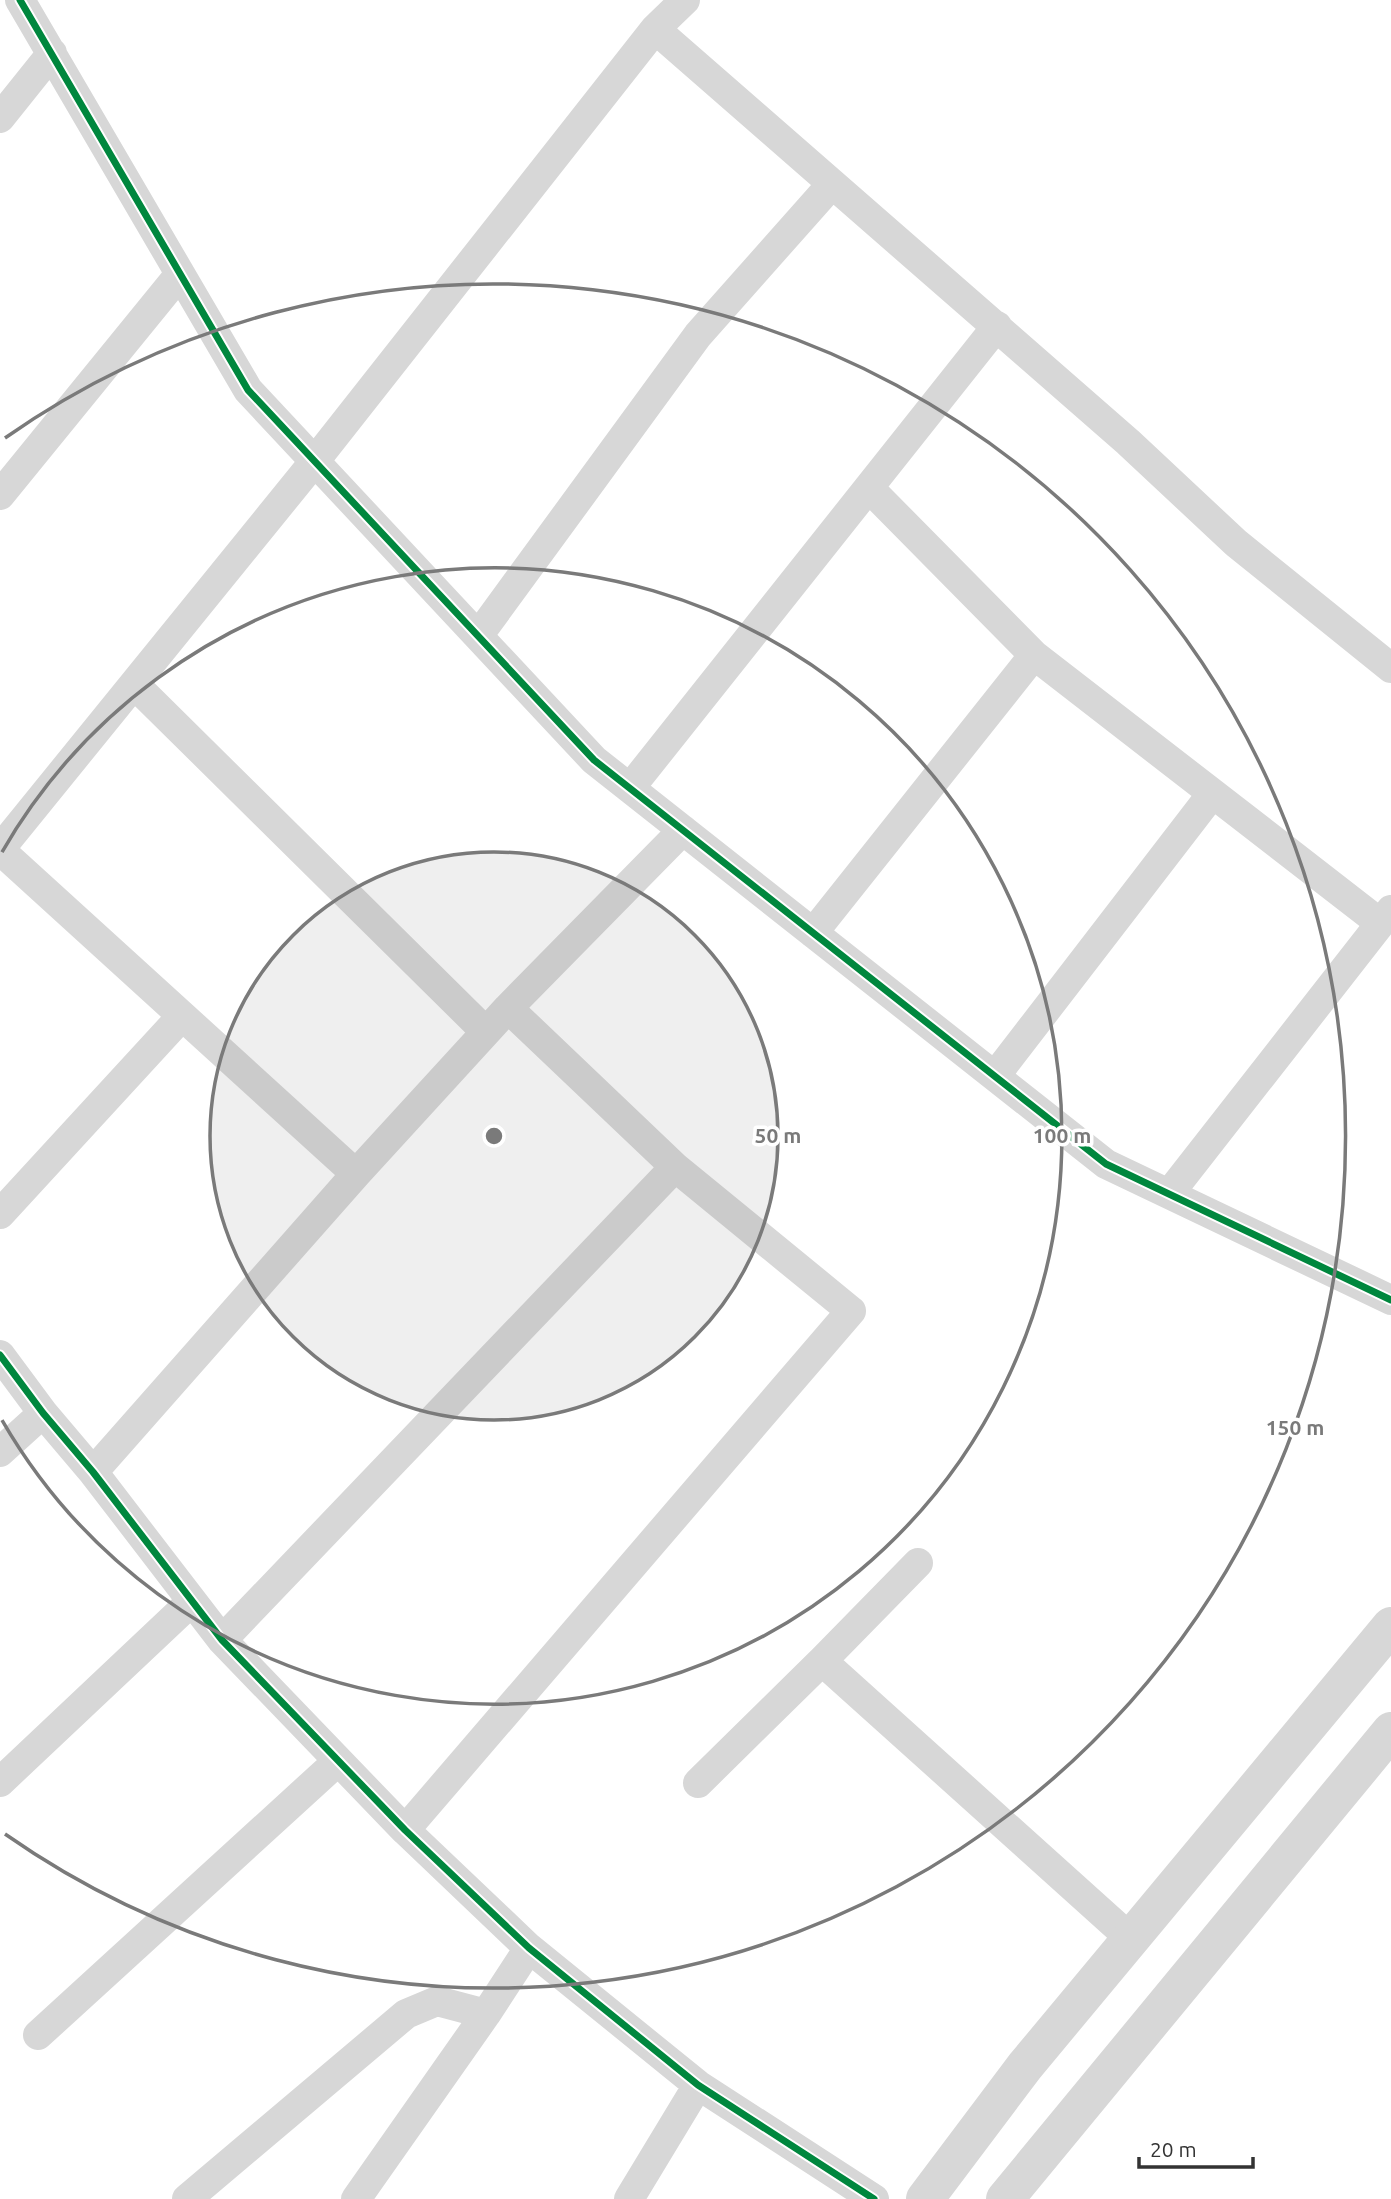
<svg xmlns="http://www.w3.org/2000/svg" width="1391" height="2199" font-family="Ubuntu,sans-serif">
	<rect width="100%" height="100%" fill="#fff"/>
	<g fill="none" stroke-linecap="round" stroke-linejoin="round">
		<path stroke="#d7d7d7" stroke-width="30" d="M20,0L248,390L594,760L1106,1164L1391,1300
			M655,29L1128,442L1236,543L1391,668
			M0,118L52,53
			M869,488L1034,655L1380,923
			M0,495L180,274
			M478,636L698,335L832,184
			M134,684L486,1032
			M630,788L997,326
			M0,849L314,462L655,29L685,0
			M0,850L356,1174
			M813,933L1034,655
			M995,1076L1212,794
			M1169,1194L1391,910
			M0,1214L182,1016
			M0,1355L43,1413L93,1472L222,1640L405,1830L529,1948L698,2085L874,2199
			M0,1452L43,1413
			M93,1472L356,1174L508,1008L683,830
			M222,1640L675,1167
			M822,1661L918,1563
			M0,1782L192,1601
			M698,1783L822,1661L1131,1939
			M405,1830L851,1311L675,1167L508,1008
			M38,2035L338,1761
			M187,2199L406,2014L437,2001L486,2014
			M356,2199L486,2014L529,1948
			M629,2199L698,2085"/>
		<path stroke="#d7d7d7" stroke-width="38" d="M925,2199L1025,2066L1391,1626
			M1005,2199L1391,1731"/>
		<g stroke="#fff" stroke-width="11">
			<path id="cycleway" d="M20,0L248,390L594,760L1106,1164L1391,1300
				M0,1355L43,1413L93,1472L222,1640L405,1830L529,1948L698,2085L874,2199"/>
		</g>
		<use href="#cycleway" stroke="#00873e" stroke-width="7"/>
	</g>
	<circle cx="494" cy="1136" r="284" fill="#7a7a7a" fill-opacity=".12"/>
	<g fill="none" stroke="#7a7a7a" stroke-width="3.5">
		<circle cx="494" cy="1136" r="284"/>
		<path d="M2 852A568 568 0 1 1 2 1420"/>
		<path d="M5 438A852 852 0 1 1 5 1834"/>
	</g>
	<circle cx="494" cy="1136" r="10" fill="#7a7a7a" stroke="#fff" stroke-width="3.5"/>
	<g font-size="21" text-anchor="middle" font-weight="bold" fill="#7a7a7a" stroke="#fff" stroke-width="7" stroke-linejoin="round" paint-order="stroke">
		<text x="778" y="1143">50 m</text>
		<text x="1062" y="1143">100 m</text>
		<text x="1295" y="1435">150 m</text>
	</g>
	<path d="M1139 2157v10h114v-10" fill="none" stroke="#333333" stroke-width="3.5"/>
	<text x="1150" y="2157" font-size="21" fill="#333333" stroke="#ffffff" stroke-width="5" paint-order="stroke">20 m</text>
</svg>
